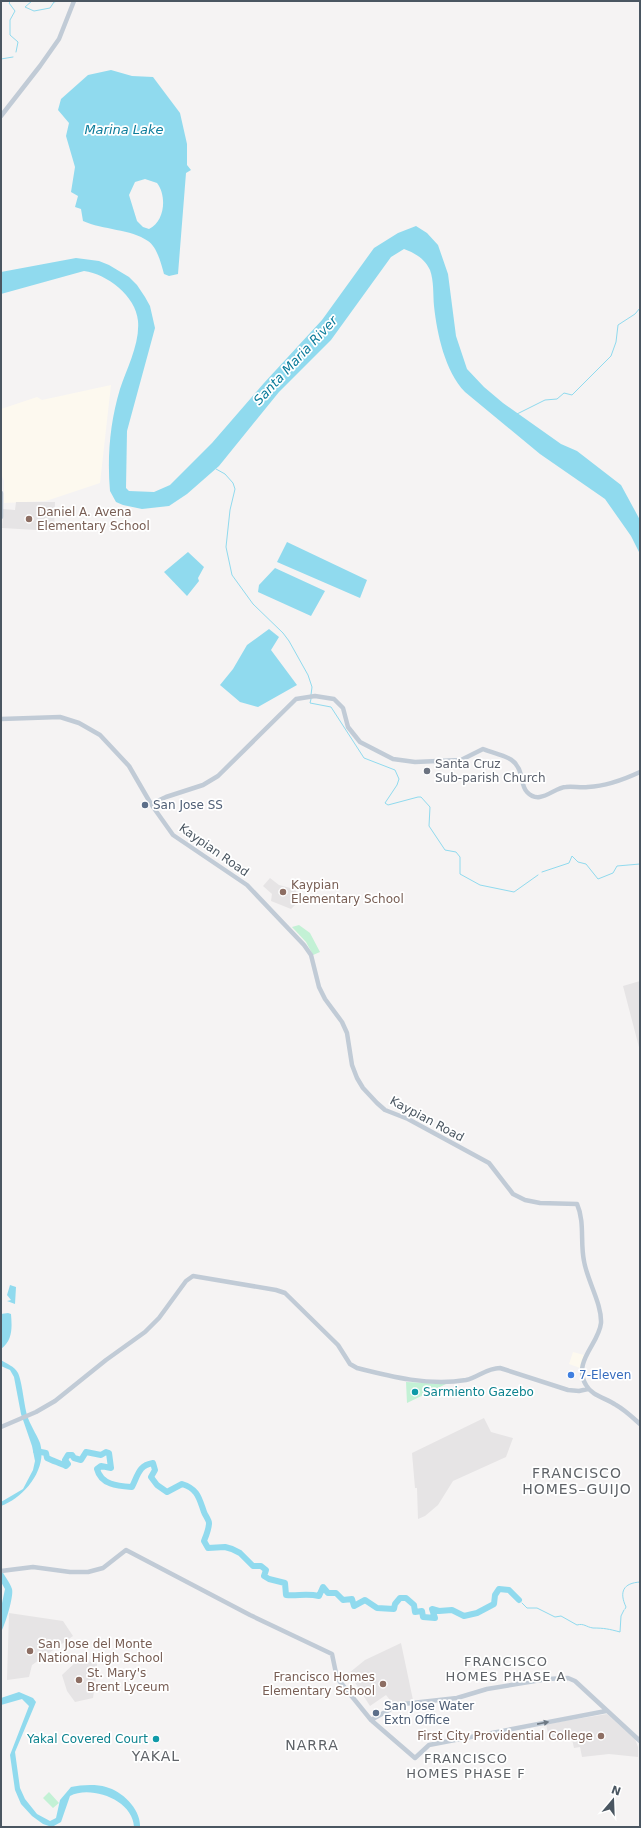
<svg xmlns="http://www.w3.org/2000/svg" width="641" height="1828" font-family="'DejaVu Sans',sans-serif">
	<rect width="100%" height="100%" fill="#f5f3f3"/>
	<path fill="#fdf9ef" d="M111,385L100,483L46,501L4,503V481L1,474V409L37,397L42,400Z
		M573,1352L584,1355L580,1368L569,1364Z"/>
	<path fill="#e6e4e5" d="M16,502H55L54,531L2,528L3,509L15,510Z
		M270,878L279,885L294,889L302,898L291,909L271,901L272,894L263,886Z
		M640,981V1051L623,986Z
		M484,1418L491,1432L513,1438L506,1457L453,1481L438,1505L425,1516L418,1519L417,1488H415L412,1453Z
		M9,1613L63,1621L73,1636L32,1665L29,1677L7,1680Z
		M401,1643L413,1700L394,1705L386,1695L370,1706L349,1673L365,1660Z
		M80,1658L97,1664L96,1677L93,1698L75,1702L67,1691L62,1675Z
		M607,1714L635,1739L638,1747V1757L609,1754L582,1757L580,1747L574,1748L571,1735L549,1738L546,1724Z"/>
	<path fill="#c3f1d5" d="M299,925L310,933L320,952L313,955L306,942L292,927Z
		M406,1382L446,1384L407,1403Z
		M49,1792L59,1803L53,1808L43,1798Z"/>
	<path fill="#90daee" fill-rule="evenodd" d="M111,70L132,76L153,77L180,113L187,144V165L191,170L186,173L178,274L169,276L164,274C161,263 157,247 148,241C131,229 103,230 83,221L81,209L75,207L78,196L71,192L75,167L66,136L69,123L58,110L61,99L88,75ZM145,179L157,183C167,196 165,221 149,229L143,227L137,221L129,195L135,182Z
		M416,226L427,233L438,245L448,274L456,336L467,369L484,387L503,403L561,444L577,451L621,485L640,520V554L631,536L605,499L540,454L465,392C445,371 437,334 434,306C433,295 434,281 430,270C425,259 415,253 404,249L391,257L331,340L279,392L219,466L187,494L169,506L142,509L123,505L116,502L110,491C107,457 110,422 120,389C127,368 140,343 138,321C136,296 107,274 84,271L1,294V272L76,258L99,261L109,265L129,277L137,285L145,297L150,306L155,328L127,431L126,488L129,491L154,492L170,485L212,443L264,383L322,320L374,248L398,233Z
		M287,542L367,580L360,598L277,562Z
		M188,552L204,567L198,578L199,581L187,596L164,572Z
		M275,568L325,591L311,616L258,592L259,585Z
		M269,629L279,637L271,650L297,685L258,707L240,702L220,685L233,669L247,645Z
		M10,1285L16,1287L15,1304L7,1301L11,1300L7,1295Z
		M8,1313L11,1314C12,1327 13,1340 1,1349V1314Z
		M1,1360C7,1364 14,1366 18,1373C22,1381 24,1404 27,1415C30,1425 36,1433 40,1443C48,1469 24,1498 1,1506V1502L23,1489L33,1470L35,1461L32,1446L21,1414L14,1377L10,1370L1,1366Z
		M1,1569C4,1576 10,1582 12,1589C14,1596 5,1625 1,1632V1608L5,1589L1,1582Z
		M19,1692L33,1698L36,1702L15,1752L20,1788L25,1799L37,1814L50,1821L56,1818L60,1800L71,1787C81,1785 96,1784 106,1787C122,1791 141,1809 140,1827H134C133,1800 91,1785 70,1796L61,1822L52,1827L43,1824L32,1816L21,1804L15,1790L10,1755L29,1706L22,1699L1,1705V1698Z"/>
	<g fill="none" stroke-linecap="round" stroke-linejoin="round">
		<path stroke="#90daee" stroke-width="1" d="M11,1L9,3L15,11L10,20V35L18,42L16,52
			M32,1L25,7L34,11L50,8L54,2L58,1
			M1,59L13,57
			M517,414L545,400L557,399L564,393L572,395L611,356L616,342L618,325L635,314L640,308
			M216,469L225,474L233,483L235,489L230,510L226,547L232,575L253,604L283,633L289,641L308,675L312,687L311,695
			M311,699L310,703L331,707L364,758L395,770L399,779L397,785L385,803L388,805L418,797H421L430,807L429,826L445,850L456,852L460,857V874L480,885L514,892L538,875
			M542,872L569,863L572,856L578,862L586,864L598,879L613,873L617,866L640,864
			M522,1603L527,1608H537L555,1617L561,1616L577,1625C584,1623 586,1627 593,1628C604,1628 609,1629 620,1632L621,1616L624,1610
			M625,1609L626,1607C619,1592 623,1583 640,1582"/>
		<path stroke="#90daee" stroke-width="6" d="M36,1451L46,1453L47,1458C53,1461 60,1463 66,1466L68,1464L65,1460L68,1455H72L74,1458L81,1460L86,1452L101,1455L106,1452L109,1453L111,1468L101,1466L97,1469C101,1485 118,1486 132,1487C138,1475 139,1465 153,1463L155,1470L151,1477L157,1485L167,1492L182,1484C198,1489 199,1498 204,1512C205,1515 209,1520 209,1523C209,1529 206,1536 204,1541L208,1548L225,1547L232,1549L240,1553L253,1566H261L266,1570L264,1576L269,1579L285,1583L286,1595C298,1596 307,1593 319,1596L323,1587L328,1593H336L343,1600L352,1599L354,1606L365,1600L377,1608L394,1609L395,1604L400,1598H406L414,1605L415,1612L422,1611L423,1617L435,1618L432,1609L439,1611L452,1610L464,1616L477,1613L494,1604L495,1595L499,1589L509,1590L519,1600"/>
		<path stroke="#c1cbd6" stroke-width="4.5" d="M1,116L40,66L59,39L74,1
			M1,493V517
			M1,719L60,717L79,723L100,735L129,766L151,804L173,835L247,885L304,945L311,955L319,987L325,999L342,1022L347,1033L352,1065L357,1078L363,1088L377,1103L385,1110L408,1119L489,1163L513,1194L525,1200L540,1203L577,1204C585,1222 580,1242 584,1261C587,1280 602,1304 601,1323C599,1344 572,1362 586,1385C592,1396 606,1398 616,1405C625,1410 632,1417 640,1424
			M151,804L166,797L203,785L218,776L296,699L315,696L334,699L343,708L348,727L360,742L393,759L415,762L461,760L483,749C500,756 516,755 521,775C522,780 523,788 527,792C540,806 554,787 566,787C573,786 580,788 588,787C607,786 623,780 640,772
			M1,1427L36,1412L55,1401L106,1360L145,1332L159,1318L186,1281L193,1276L276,1290L285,1293L338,1345L350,1364L357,1368C392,1377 429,1386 466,1380C478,1377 487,1368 500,1368L568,1390L579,1391L588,1389
			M1,1571L33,1567L70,1572H88L103,1568L126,1550L250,1615L332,1654L337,1678L371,1720L415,1758L429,1745L606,1711
			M371,1720L396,1706L403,1704L457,1698L487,1689L547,1679L568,1678L575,1681L640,1741"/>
	</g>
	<defs><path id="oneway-solid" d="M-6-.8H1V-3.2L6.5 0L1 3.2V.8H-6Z"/></defs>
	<use fill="#6e7984" href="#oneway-solid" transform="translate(543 1723) rotate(-11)"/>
	<g fill="#8d6e63" stroke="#fff" stroke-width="1.5">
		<circle cx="29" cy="519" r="4"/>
		<circle cx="283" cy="892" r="4"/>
		<circle cx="30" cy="1651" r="4"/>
		<circle cx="79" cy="1680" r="4"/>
		<circle cx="383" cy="1684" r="4"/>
		<circle cx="601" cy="1736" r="4"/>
	</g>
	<circle fill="#6b7280" stroke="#fff" stroke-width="1.5" cx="427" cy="771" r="4"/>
	<g fill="#5c6f8a" stroke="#fff" stroke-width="1.5">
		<circle cx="145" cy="805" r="4"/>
		<circle cx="376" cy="1713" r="4"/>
	</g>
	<circle fill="#3f7fe0" stroke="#fff" stroke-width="1.5" cx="571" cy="1375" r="4"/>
	<g fill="#0f9aa8" stroke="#fff" stroke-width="1.5">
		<circle cx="415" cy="1392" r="4"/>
		<circle cx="156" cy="1739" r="4"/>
	</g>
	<g text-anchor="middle" stroke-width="3.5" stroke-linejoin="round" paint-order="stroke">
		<g font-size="12" fill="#785e54" stroke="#fff" text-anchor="start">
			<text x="37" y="516">Daniel A. Avena<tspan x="37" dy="14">Elementary School</tspan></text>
			<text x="291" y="889">Kaypian<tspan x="291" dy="14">Elementary School</tspan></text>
			<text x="38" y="1648">San Jose del Monte<tspan x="38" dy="14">National High School</tspan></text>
			<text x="87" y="1677">St. Mary's<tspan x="87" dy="14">Brent Lyceum</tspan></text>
			<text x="375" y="1681" text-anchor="end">Francisco Homes<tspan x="375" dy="14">Elementary School</tspan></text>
			<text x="593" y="1740" text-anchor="end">First City Providential College</text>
		</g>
		<g font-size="12" fill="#5b616d" stroke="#fff" text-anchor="start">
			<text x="435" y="768">Santa Cruz<tspan x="435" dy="14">Sub-parish Church</tspan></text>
		</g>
		<g font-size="12" fill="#4e5e75" stroke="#fff" text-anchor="start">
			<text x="153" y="809">San Jose SS</text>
			<text x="384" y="1710">San Jose Water<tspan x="384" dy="14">Extn Office</tspan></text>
		</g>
		<g font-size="12" fill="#4a5661" stroke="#fff">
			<text transform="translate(214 850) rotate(35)" y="4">Kaypian Road</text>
			<text transform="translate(427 1119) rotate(28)" y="4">Kaypian Road</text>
		</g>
		<g font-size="12" fill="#366cbe" stroke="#fff" text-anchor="start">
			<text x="579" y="1379">7-Eleven</text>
		</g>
		<g font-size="12" fill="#0d838f" stroke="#fff" text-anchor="start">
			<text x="423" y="1396">Sarmiento Gazebo</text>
			<text x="148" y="1743" text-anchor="end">Yakal Covered Court</text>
		</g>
		<g font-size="13" font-style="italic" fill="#0c7c9b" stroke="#fff">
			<text x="124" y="134">Marina Lake</text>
			<text transform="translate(295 360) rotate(-47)" y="5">Santa Maria River</text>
		</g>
		<g font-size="13" letter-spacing="1" fill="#5f6368" stroke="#fff">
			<text x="506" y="1666">FRANCISCO<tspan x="506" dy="15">HOMES PHASE A</tspan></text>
			<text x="466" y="1763">FRANCISCO<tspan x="466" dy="15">HOMES PHASE F</tspan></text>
		</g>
		<g font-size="14" letter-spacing="1" fill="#5f6368" stroke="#fff">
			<text x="577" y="1478">FRANCISCO<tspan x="577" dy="16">HOMES–GUIJO</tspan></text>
			<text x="312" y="1750">NARRA</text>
			<text x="156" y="1761">YAKAL</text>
		</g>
	</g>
	<rect width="641" height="1828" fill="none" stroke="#4a5661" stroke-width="4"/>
	<g transform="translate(613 1800) rotate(19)" stroke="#ffffff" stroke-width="3" paint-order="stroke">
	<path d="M0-3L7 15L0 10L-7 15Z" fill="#4a5661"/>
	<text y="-6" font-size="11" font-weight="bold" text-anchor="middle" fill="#4a5661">N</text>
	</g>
</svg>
